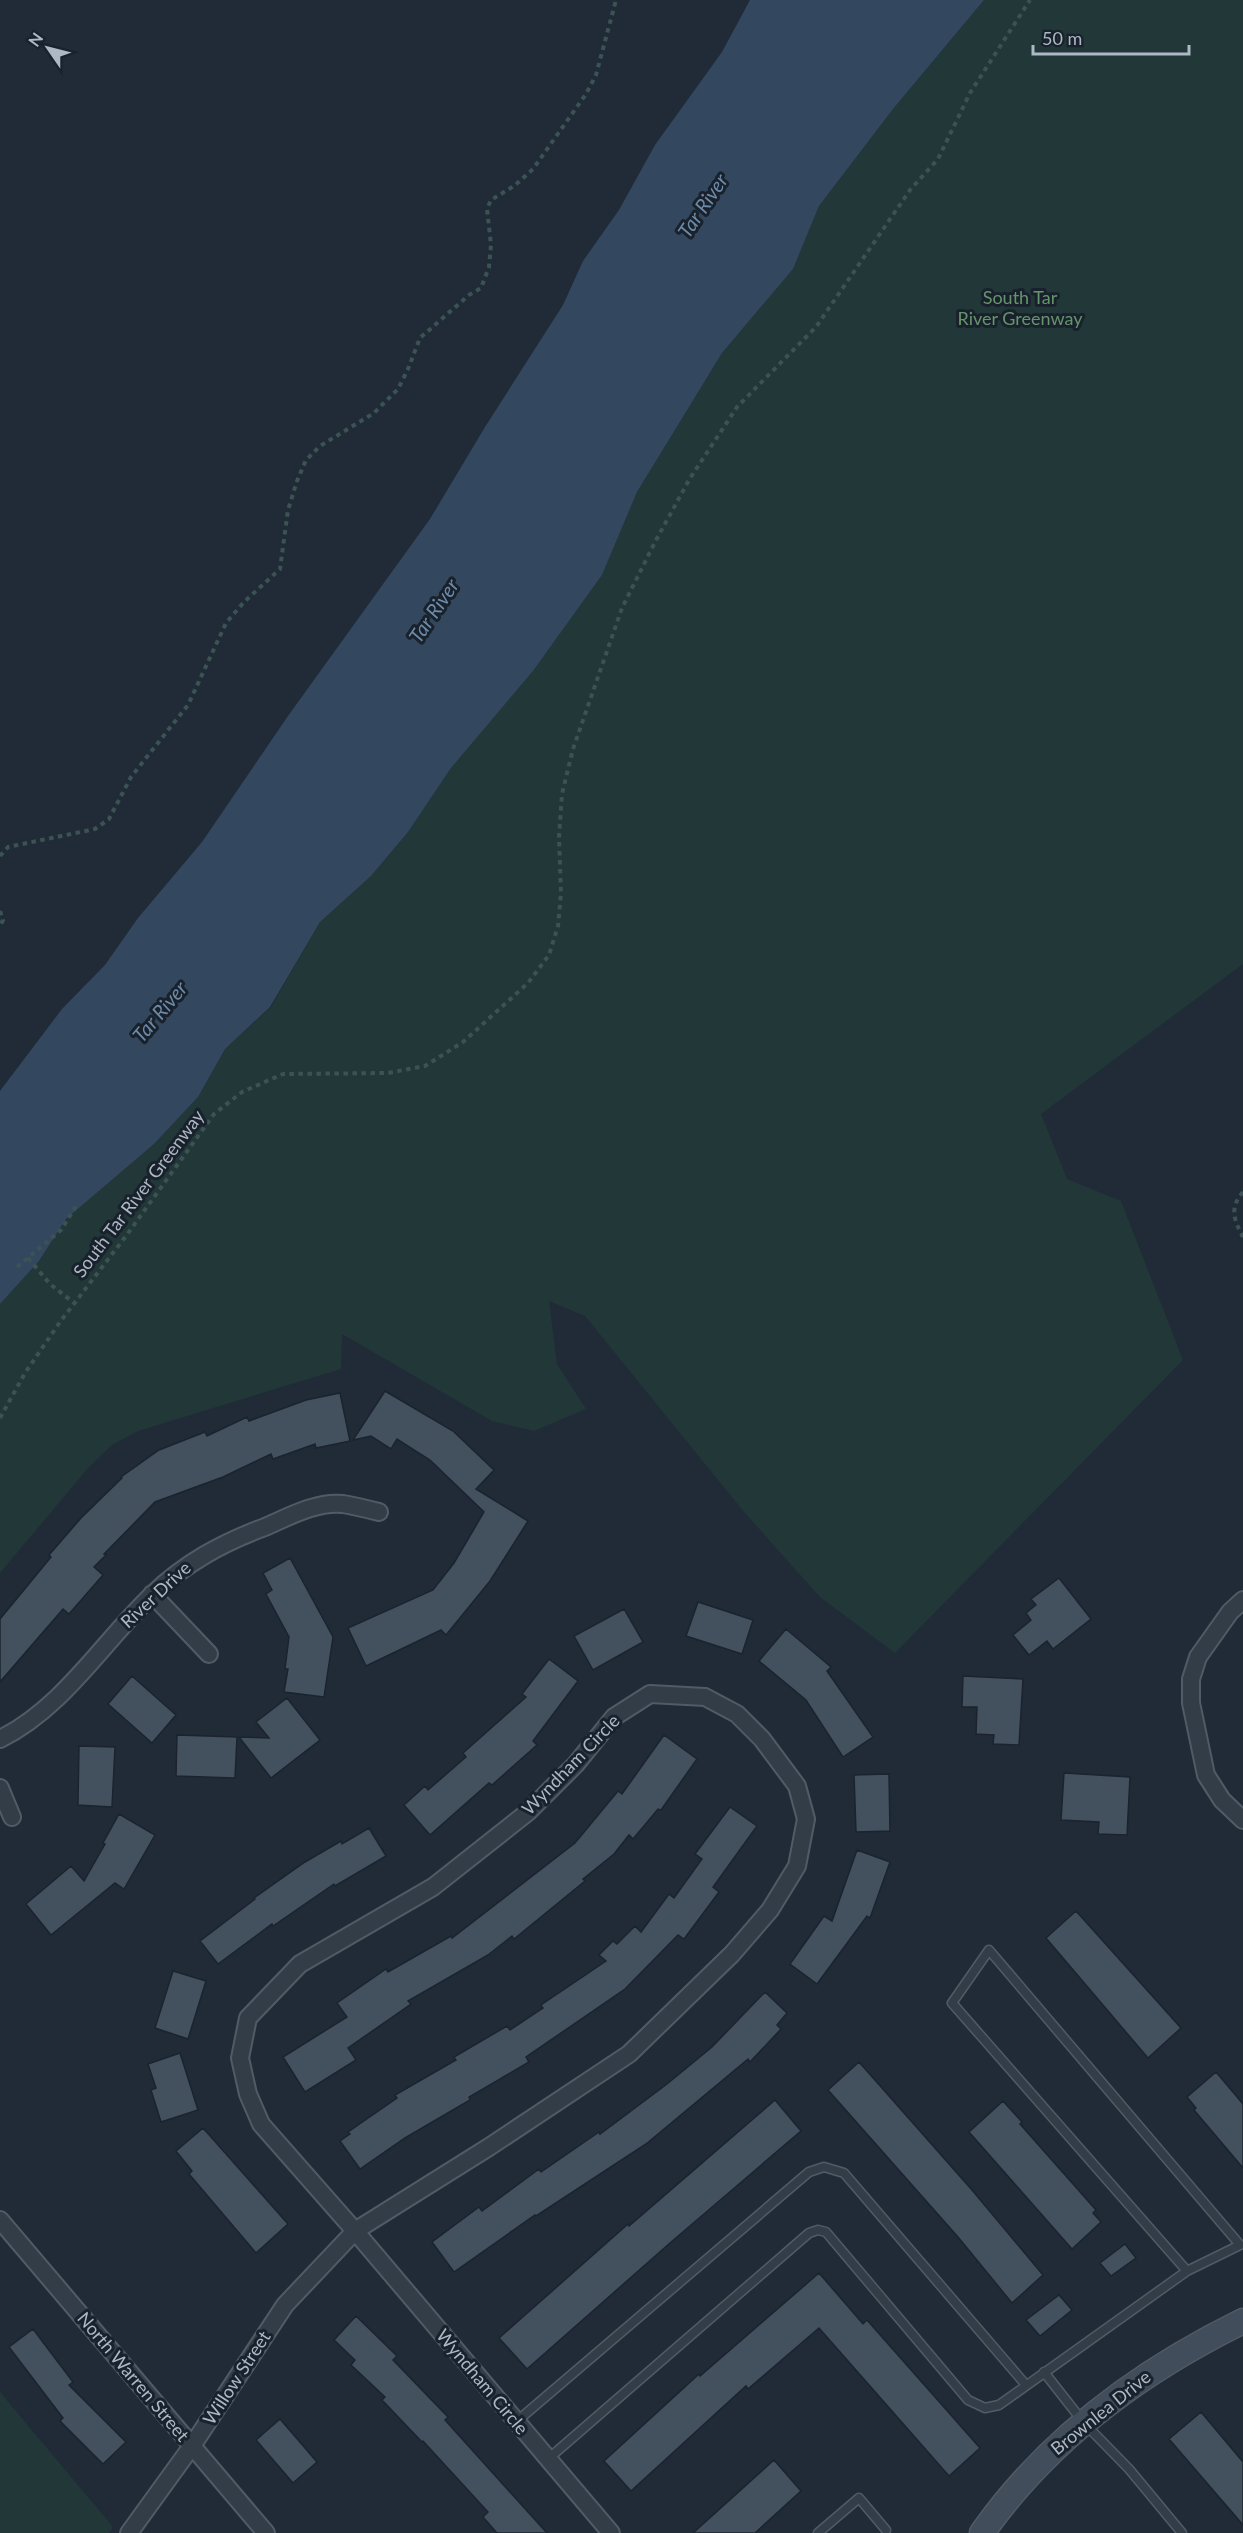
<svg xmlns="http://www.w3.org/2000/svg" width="1243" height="2533" font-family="Lato,sans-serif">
	<rect width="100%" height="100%" fill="#202b37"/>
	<path fill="#223738" d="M984,0H1243V964L1041,1114L1067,1179L1121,1201L1183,1360L895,1653L820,1597L744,1512L585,1316L549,1301L557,1364L586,1409L534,1431L492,1421L342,1334L341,1369L138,1431L112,1445L88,1468L0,1573V1304L3,1300L39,1261L66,1219L154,1144L198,1097L225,1049L271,1007L320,922L371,876L408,832L451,768L533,671L602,575L637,492L722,353L793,269L819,206L893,109Z
		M0,2392L113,2527L109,2533H0Z"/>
	<path fill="#33485f" d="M750,0H984L893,109L819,206L793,269L722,353L637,492L602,575L533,671L451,768L408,832L371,876L320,922L270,1007L225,1049L198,1097L154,1144L66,1219L39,1261L0,1304V1091L62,1009L105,965L138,918L202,842L288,716L430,519L485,427L563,305L583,261L619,210L655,145L722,52Z"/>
	<path fill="#43515f" stroke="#1b242e" stroke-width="1.5" d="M385,1391L453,1431L494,1470L476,1489L528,1521L490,1581L446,1635L441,1630L366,1666L348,1628L433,1590L454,1563L484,1512L430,1460L397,1439L391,1449L371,1436L353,1440Z
		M340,1393L350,1441L316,1448L315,1444L273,1459L271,1454L223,1477L155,1502L104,1554L106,1555L94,1567L103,1575L69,1614L63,1609L0,1682V1619L51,1557L49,1555L81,1518L122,1478L121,1477L159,1450L205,1432L207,1436L247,1417L249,1421L306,1400Z
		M290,1558L333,1637L324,1697L284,1692L288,1669H285L289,1637L266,1594L272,1590L263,1573Z
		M1059,1578L1091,1619L1053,1649L1047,1641L1029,1655L1013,1635L1031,1620L1026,1613L1036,1605L1031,1599Z
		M698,1602L753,1620L742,1654L686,1636Z
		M624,1609L643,1642L593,1670L574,1636Z
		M786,1629L831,1667L827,1671L873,1737L843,1757L806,1700L759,1661Z
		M549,1659L578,1681L533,1741L537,1745L492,1785L489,1783L430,1835L404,1805L425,1786L428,1790L466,1757L463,1753L526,1697L522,1694Z
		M132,1676L176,1715L152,1743L108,1704Z
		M963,1676L1023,1679L1019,1745L993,1744L994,1735L976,1734L977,1707H962Z
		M287,1698L320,1740L271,1778L239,1737L269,1738L256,1722Z
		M177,1735L237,1737L235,1778L176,1776Z
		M664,1735L697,1759L661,1810L658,1809L633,1839L629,1835L614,1854L583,1879L585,1881L514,1939L512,1936L488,1955L408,2001L411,2004L348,2048L356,2060L305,2092L283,2057L347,2017L337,2003L386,1969L388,1972L451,1936L452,1938L575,1843L618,1791L622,1794Z
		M79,1746L115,1747L112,1807L78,1805Z
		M1064,1773L1130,1777L1127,1835L1098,1834L1099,1822L1061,1820Z
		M889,1774L890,1831L856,1832L854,1775Z
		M730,1807L757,1826L713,1887L719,1892L684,1939L678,1935L625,1989L526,2057L529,2062L469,2097L470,2100L405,2138L360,2169L340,2141L350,2134L348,2132L397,2098L395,2095L456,2060L454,2057L507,2026L510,2030L543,2008L541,2005L606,1961L599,1955L613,1941L617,1944L635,1926L641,1932L669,1894L674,1898L702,1859L695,1854Z
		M119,1814L155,1835L124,1889L115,1883L51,1935L26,1904L71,1866L84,1881L105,1844L103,1843Z
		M369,1828L386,1856L335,1886L334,1884L273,1926L272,1924L218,1964L200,1941L255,1899L254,1898L305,1862L341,1841L342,1844Z
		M857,1850L890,1862L870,1918L867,1916L817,1984L790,1964L824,1916L832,1921Z
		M1076,1911L1181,2028L1148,2058L1046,1938Z
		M173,1971L206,1981L188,2039L155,2028Z
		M765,1992L787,2013L777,2025L781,2029L750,2062L748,2059L646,2144L536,2216L535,2215L454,2272L432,2242L479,2207L482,2211L539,2169L541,2172L599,2132L600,2134L667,2084L712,2047Z
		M180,2053L198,2110L161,2122L151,2090L156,2088L148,2064Z
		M859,2062L972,2190L1043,2275L1012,2303L958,2237L828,2090Z
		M1216,2072L1243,2104V2168L1194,2110L1196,2108L1187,2097Z
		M775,2100L801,2131L670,2243L527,2369L499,2338L628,2224L629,2226Z
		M1003,2101L1022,2122L1020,2124L1096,2210L1093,2213L1101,2222L1072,2249L969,2132Z
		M203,2128L288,2224L256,2253L189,2174L192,2171L176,2151Z
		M1125,2244L1136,2258L1111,2276L1100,2263Z
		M819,2273L863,2324L867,2320L980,2448L949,2476L819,2328L748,2389L746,2386L631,2491L604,2461L699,2374L700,2376Z
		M1059,2295L1072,2310L1040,2336L1026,2320Z
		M356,2316L397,2356L393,2360L448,2417L445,2420L547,2533H497L483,2517L488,2512L423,2441L422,2442L382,2400L385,2397L351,2365L355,2360L334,2340Z
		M33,2329L73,2382L69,2385L126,2442L103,2464L60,2421L63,2418L9,2347Z
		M1201,2412L1243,2462V2525L1169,2439Z
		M280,2419L317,2462L293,2483L256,2440Z
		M774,2460L801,2491L755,2533H693Z"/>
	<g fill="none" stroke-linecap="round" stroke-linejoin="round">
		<g stroke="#515b66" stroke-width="11">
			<path id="lane" d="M1044,2372L1084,2423L1129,2469L1182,2533
				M516,2422L809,2172L824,2167L844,2173L1026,2385
				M548,2459L809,2233L818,2230L826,2232L968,2400L985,2408L999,2405L1187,2271L1240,2245L989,1950L952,2003L1187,2271
				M818,2533L859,2498L886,2530"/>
		</g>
		<g stroke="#515b66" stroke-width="20">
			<path id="street" d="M152,1594L209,1654
				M1243,1600L1230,1612L1198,1657L1191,1679V1703L1206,1775L1222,1800L1243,1820
				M650,1694L705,1697L737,1714L762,1739L797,1786L806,1819L797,1866L770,1910L732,1954L629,2054L489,2147L355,2231L261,2124L248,2094L240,2058L248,2018L300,1964L433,1887L528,1812L576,1764L614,1717Z
				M0,1739C63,1708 102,1643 152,1595C185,1563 222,1543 265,1527C288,1517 317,1501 343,1504C355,1506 367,1509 379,1512
				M0,1788L12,1817
				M0,2220L266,2533
				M129,2533L192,2446L285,2305L355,2231L611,2533"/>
		</g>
		<g stroke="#515b66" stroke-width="27">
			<path id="secondary" d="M982,2533C1048,2439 1141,2371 1243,2321"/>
		</g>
		<path stroke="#3c5353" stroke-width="4" stroke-dasharray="4.5 4.5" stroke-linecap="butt" d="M0,856L8,847L95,829L109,819L131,777L188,705L226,623L244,602L280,569L288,510L297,481L306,460L320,446L374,413L398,389L408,369L420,338L469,295L481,288L489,267L491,245L487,209L491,200L514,186L533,169L586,94L596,75L616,0
			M0,911L3,920L0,926
			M1243,1192C1229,1208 1234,1220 1243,1237
			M28,1258L50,1284L74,1303
			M17,1267L61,1230L78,1203
			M0,1418L25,1373L60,1322L126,1236L214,1114L242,1092L283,1074L388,1073L425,1066L463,1042L528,983L549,955L558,926L561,893L559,837L562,794L573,749L622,608L655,542L689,480L737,407L816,327L910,190L938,159L970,93L1030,0"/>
		<use href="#lane" stroke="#333d48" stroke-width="8"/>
		<use href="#street" stroke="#333d48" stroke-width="16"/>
		<use href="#secondary" stroke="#414d5b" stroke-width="24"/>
	</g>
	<g text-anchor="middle" stroke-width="6" stroke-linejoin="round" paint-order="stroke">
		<g font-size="18" fill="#65956c" stroke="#19222c">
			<text x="1020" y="304">South Tar<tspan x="1020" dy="21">River Greenway</tspan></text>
		</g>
		<g font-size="18" fill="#adb8c5" stroke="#19222c">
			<text transform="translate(139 1194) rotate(-53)" y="6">South Tar River Greenway</text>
			<text transform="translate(156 1595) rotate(-43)" y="6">River Drive</text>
			<text transform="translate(571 1765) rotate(-46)" y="6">Wyndham Circle</text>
			<text transform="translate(133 2377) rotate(50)" y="6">North Warren Street</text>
			<text transform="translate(237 2378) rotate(-57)" y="6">Willow Street</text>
			<text transform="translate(482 2382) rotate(50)" y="6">Wyndham Circle</text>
			<text transform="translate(1101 2413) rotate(-39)" y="6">Brownlea Drive</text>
		</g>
		<g font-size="20" font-style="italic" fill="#6d8ba9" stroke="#19222c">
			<text transform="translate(703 206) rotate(-56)" y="7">Tar River</text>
			<text transform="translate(434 611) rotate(-56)" y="7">Tar River</text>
			<text transform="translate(160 1012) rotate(-50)" y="7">Tar River</text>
		</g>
	</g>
	<g transform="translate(48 48) rotate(305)" stroke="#19222c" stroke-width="4.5" paint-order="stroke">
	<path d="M0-4.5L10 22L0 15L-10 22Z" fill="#adb8c5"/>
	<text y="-9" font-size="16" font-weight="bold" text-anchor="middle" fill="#adb8c5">N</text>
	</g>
	<path d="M1033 45v9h156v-9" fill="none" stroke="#adb8c5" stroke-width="3"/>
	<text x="1042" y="45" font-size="18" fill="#adb8c5" stroke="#19222c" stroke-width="4.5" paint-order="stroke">50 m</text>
</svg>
